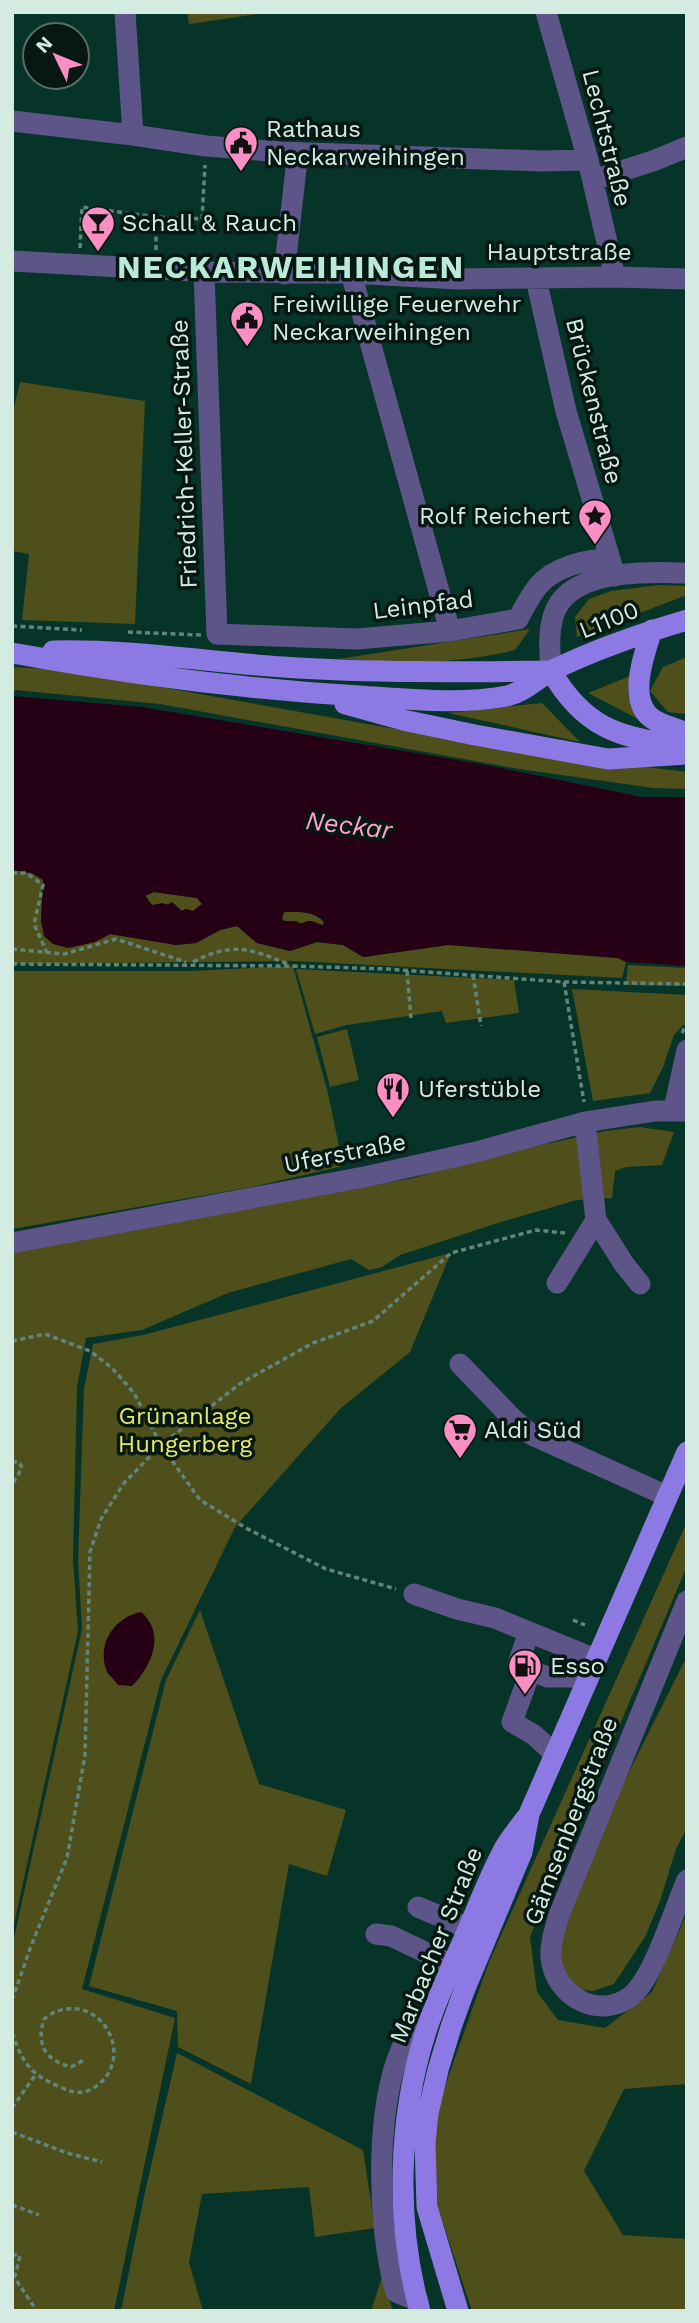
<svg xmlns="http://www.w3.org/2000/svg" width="699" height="2323" font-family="'Work Sans',sans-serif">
	<rect width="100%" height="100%" fill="#073428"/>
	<path fill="#4e4f1a" d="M187,12H271L189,24Z
		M20,382L145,401L135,624L22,620L29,554L12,551V416Z
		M658,585L687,586V595L577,637L575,617L589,599L611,591Z
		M530,629L515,650C454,665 401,663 339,659Z
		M687,657V714L668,712L650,691L663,667Z
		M12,667L66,670L524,752L687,772V789L653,788L519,769L160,704L15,690L12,696Z
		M630,676L628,696L640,720L588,693Z
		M542,703L580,742L448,713Z
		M12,870L32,873L43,880L41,921L68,948L93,942L110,934L176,945L196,943L220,930L237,926L257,943L290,951L317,942L343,945L364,957L448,945L618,958L626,962L622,978L293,961L12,964Z
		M154,892L197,898L202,904L193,911L186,909L182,911L175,904L152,905L145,895Z
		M284,912C298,912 313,910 324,922L323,925L284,921L282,918Z
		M628,965L687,968V986L626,985Z
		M293,966L328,1093L343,1166L252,1187L12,1229V971H190Z
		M296,969L514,980L519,1013L446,1023L442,1011L347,1025L315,1034Z
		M572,989L687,995V1021L674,1035L663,1067L650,1093L593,1101Z
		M347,1029L359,1080L330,1087L317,1037Z
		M640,1127L674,1132L662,1165L626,1167L615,1171L612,1198L577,1200L501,1222L400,1255L382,1267L369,1270L351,1259L228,1293L142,1330L86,1338L77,1387L73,1560L78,1631L12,1933V1253L413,1178L486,1157L605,1131Z
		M451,1253L410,1352L340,1409L235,1527L161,1680L82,1989L175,2018L114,2311H12V1947L82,1629L78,1560L84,1389L93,1344L143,1335Z
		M687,1522V1566L530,1937L537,1992L558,2020L605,2028L652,1992L687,1913V2084L624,2089L584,2171L623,2235L687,2239V2311H472L438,2208L433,2120L489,1962Z
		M200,1610L259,1784L346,1810L327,1876L289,1864L251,2084L178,2047L177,2011L89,1986L166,1680Z
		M687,1656V1828L676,1849L660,1901L645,1937L614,1984L593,1991L569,1989L552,1956L567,1896Z
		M177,2053L363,2150L375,2228L315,2237L309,2187L202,2194L189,2262L203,2311H121L145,2192Z
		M382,2277L393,2311H371Z"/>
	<path fill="#260116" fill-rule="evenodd" d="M12,696L141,707L481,764L642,797H687V966L626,962L618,958L448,945L363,957L343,945L317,942L290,951L257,943L237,926L220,930L196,943L176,945L110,934L95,942L68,948L53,944L44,936L41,921L43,880L32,873L12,870ZM154,892L197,898L202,904L193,911L186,909L181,911L172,902L167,905L163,903L152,905L145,896ZM284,912C298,912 314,910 324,922L323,925C313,922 310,918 301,924L296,921H284L282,918Z
		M141,1612C166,1633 152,1666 132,1686L118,1685C115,1681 110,1676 107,1672C96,1645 114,1617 141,1612Z"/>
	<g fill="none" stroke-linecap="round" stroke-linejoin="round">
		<path stroke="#62857b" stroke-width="3.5" stroke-dasharray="5 3.5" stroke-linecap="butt" d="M80,248L82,207L156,217L202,219L205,165
			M156,250V217
			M12,626L82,630
			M128,632L201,635
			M12,873H26L43,885L34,924L47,953
			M12,949L64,954L116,939L186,962
			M193,962C232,942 249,948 288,964
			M12,964L293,966L387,969L564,982L687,984
			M407,971L411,1018
			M473,975L481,1026
			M564,982L584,1102
			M682,1033L687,1023
			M12,1341L45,1334L90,1351L112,1368L134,1393L161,1445L200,1500L246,1528L326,1569L396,1589
			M12,1461L20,1463L22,1468L12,1485
			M573,1620L585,1625
			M12,2000L31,1946L67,1858L85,1755L90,1552L101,1519L124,1483L161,1445L241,1383L313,1343L373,1321L451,1253L536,1230L565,1233
			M12,2033C23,2063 30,2074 60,2087C76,2094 85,2095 99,2084C134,2055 102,1996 58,2011C53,2012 48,2016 44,2019C36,2045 45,2060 71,2067L84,2060
			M12,2108L36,2074
			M12,2132L67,2153L102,2162
			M12,2205L39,2215
			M12,2254L20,2256L15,2276
			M12,2274L37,2311"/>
		<path stroke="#5d5588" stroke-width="21" d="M125,12L133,135
			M546,12L588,160L615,277
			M12,121L133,135L206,146L281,152L541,161L588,160
			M593,180L653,161L687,147
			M12,261L212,272L351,273L458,279L615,277L687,279
			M204,272L217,634L357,639L450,631L518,619C524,608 530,596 538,586C554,567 586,559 609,559
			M351,273L450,631
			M284,274L296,169
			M536,279L566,411L615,576
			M551,671C550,653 548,635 553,617C566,568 647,572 687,573
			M674,1109L687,1050
			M585,1122L596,1220L624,1264L640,1284
			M12,1243L369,1176L476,1152L585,1122L655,1111H687
			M557,1283L596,1220
			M460,1364L513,1419L532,1435L667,1496
			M414,1594L457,1609L495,1618L595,1659
			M687,1601L559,1915C555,1929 550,1943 551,1957C554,1996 599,2021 631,1996C654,1978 674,1909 687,1880
			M529,1632L518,1664L531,1670L512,1722L534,1735L555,1754
			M531,1670L547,1677H588
			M418,1907L484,1935
			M376,1934L391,1936L452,1965
			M418,2301L396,2292C377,2230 372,2086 411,2032C415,2025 425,2020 432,2015"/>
		<path stroke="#8d79e3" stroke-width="21" d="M652,630C644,654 625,705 656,721C665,726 677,729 687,733
			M53,651C130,649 206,662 283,667C372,673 461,672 551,671
			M12,653C127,674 242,689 359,696C407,699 459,705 507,696C525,692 537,678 553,670C594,650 643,633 687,620
			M551,671C583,726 617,738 678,745
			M345,704L403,720L475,735L608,759L687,754
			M420,2311C395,2222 398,2118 426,2031C437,1997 453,1964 467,1932C479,1904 490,1875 504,1849C510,1838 519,1828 526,1818
			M458,2311L427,2207L425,2143L428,2113L438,2070L451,2027L464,1991L522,1852L529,1814L687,1452"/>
	</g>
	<defs>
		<g id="civic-pin" transform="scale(1.75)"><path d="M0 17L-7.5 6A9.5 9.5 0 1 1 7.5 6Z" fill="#fb8fc4" stroke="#071813"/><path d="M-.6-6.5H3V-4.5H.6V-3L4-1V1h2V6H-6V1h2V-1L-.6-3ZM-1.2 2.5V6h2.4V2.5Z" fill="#111"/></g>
		<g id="bar-pin" transform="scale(1.75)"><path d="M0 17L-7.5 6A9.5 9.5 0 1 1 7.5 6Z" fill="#fb8fc4" stroke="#071813"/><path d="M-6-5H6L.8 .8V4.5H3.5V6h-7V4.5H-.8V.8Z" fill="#111"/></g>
		<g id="sight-pin" transform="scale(1.75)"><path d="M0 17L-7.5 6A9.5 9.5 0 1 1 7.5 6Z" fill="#fb8fc4" stroke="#071813"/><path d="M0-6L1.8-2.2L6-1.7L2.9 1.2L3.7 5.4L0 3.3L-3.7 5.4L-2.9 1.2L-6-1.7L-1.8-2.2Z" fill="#111"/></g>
		<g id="restaurant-pin" transform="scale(1.75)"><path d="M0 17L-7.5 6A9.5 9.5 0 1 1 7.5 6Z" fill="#fb8fc4" stroke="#071813"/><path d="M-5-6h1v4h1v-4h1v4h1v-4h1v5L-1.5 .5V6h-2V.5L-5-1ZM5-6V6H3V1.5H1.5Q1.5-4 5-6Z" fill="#111"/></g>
		<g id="supermarket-pin" transform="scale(1.75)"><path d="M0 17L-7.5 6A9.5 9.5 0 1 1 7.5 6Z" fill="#fb8fc4" stroke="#071813"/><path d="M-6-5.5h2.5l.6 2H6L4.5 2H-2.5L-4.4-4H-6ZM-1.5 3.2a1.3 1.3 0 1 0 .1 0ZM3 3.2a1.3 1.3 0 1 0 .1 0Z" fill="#111"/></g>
		<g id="fuel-pin" transform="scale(1.75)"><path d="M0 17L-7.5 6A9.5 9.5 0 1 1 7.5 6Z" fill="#fb8fc4" stroke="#071813"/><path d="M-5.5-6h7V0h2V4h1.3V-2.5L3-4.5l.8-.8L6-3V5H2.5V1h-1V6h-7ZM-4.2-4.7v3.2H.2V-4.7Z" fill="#111"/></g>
	</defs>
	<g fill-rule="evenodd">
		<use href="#civic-pin" x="241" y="143"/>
		<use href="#bar-pin" x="98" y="223"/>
		<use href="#civic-pin" x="247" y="318"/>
		<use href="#sight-pin" x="595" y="516"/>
		<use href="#restaurant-pin" x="393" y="1089"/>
		<use href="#supermarket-pin" x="460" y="1430"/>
		<use href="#fuel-pin" x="525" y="1666"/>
	</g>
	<g text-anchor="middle" stroke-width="7" stroke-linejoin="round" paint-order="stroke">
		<g font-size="24" fill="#d4ebe2" stroke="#071813" text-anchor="start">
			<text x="266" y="137">Rathaus<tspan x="266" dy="28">Neckarweihingen</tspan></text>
			<text x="122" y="231">Schall &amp; Rauch</text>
			<text x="272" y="312">Freiwillige Feuerwehr<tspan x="272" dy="28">Neckarweihingen</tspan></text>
			<text x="570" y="524" text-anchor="end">Rolf Reichert</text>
			<text x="418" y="1097">Uferstüble</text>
			<text x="484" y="1438">Aldi Süd</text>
			<text x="550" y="1674">Esso</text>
		</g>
		<g font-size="24" fill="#d4ebe2" stroke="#071813">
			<text transform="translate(607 138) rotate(76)" y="8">Lechtstraße</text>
			<text x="559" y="260">Hauptstraße</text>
			<text transform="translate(594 401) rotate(76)" y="8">Brückenstraße</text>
			<text transform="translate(184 454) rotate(-92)" y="8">Friedrich-Keller-Straße</text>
			<text transform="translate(423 605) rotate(-7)" y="8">Leinpfad</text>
			<text transform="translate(609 620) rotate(-22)" y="8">L1100</text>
			<text transform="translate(345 1153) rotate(-11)" y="8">Uferstraße</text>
			<text transform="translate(571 1821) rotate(-69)" y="8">Gämsenbergstraße</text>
			<text transform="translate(436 1945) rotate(-68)" y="8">Marbacher Straße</text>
		</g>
		<g font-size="24" fill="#e6e968" stroke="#071813">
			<text x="185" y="1424">Grünanlage<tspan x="185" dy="28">Hungerberg</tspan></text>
		</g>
		<g font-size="26" font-style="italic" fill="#fea2ce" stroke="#071813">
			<text transform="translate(349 825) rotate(7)" y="9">Neckar</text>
		</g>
		<g font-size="32" font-weight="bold" letter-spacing="2" fill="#bbe9d8" stroke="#071813">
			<text x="291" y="278">NECKARWEIHINGEN</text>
		</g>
	</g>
	<rect width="699" height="2323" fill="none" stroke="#d4ebe2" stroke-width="28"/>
	<g transform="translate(56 56) rotate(313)"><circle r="33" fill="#071813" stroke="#596c66" stroke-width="2"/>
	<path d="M0-5L12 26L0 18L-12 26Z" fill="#fb8fc4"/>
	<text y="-10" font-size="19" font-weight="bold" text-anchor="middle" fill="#d4ebe2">N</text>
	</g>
</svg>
